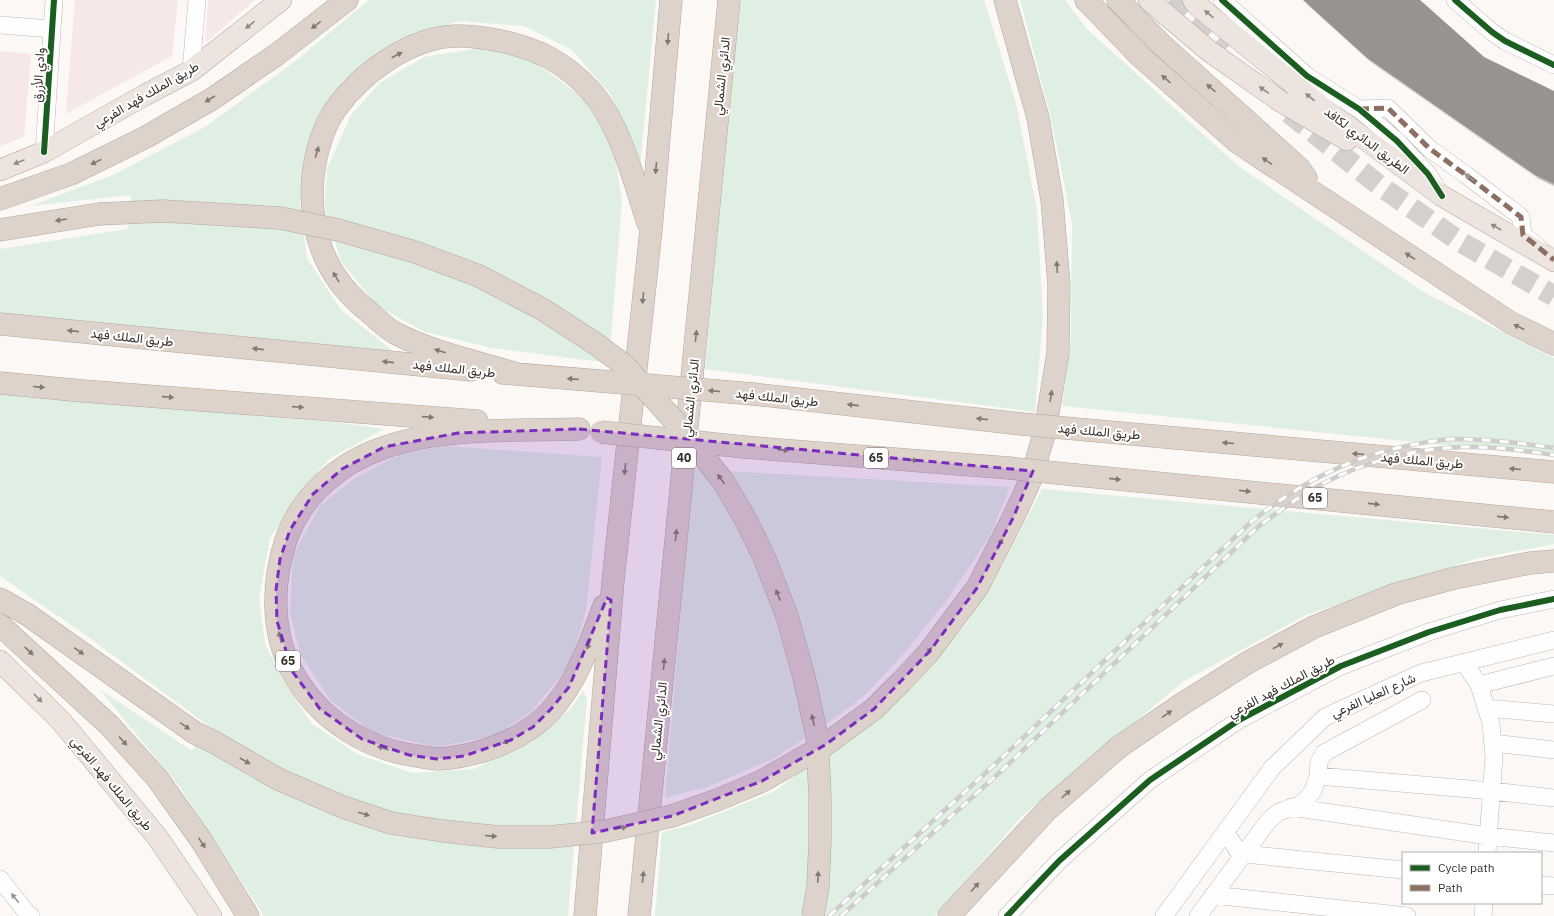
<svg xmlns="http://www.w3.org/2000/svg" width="1554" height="916" font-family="'IBM Plex Sans',Vazirmatn,sans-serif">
	<defs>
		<filter id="shadow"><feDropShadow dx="3.5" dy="3.5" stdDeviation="0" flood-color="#0004"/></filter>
	</defs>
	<rect width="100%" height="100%" fill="#fcf8f5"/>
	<path fill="#f6e8e6" d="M75,0H178L172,56L66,114Z
		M208,0H255L205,43Z
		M0,51L31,54L24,137L0,146Z"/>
	<path fill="#e0efe4" d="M369,0H656L639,177L612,96L572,50L524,26L459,21L403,38L343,80L311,144L300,204L307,258L340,309L393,351L0,316V249L128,229L131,195L30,206L113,175L205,127L298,59Z
		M739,0H984L1016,103L1037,210L1043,317L1035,412L705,369Z
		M1020,0H1065L1086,28L1238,166L1425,293L1554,358V456L1062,406L1071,341L1072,224L1051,118Z
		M479,48L526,56L582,97L612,140L622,201L609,363L492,348L425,332L377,306L341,261L326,213L325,202L327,169L351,115L381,82L424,57Z
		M0,394L342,423L384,429L329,459L300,495L270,538L259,598L265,644L282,678L311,723L357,754L412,773L474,769L532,742L571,708L583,691L587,698L568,916H264L179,786L99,689L192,751L210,727L87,636L0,576Z
		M444,446L602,457L586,611L570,664L531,712L495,736L436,747L372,732L330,700L300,653L290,612L293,556L320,506L358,476L401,454Z
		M693,469L1010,487L990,536L949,597L906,651L865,695L827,724L773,759L707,787L665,798Z
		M1042,489L1554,535V544L1475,559L1306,615L1184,681L1022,816L935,916H655L662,832L688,826L775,791L911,687L966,624L1004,562Z"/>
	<path fill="#989390" filter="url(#shadow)" d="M1303,0H1420L1484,57L1554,91V184L1535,175L1367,58Z"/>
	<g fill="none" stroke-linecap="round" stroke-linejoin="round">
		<path stroke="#d4d0cc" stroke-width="21" stroke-dasharray="21 10" stroke-linecap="butt" d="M1170,0L1223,52
			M1289,113L1380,186L1459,241L1554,296"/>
		<g stroke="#beb9b5" stroke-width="18">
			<path id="minor" d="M1222,0L1307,76L1359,109L1397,141L1428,174L1436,187
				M1455,0L1492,32L1505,41L1554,65
				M0,25L52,29
				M191,71L197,0
				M1359,109L1388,108L1430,149L1466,175L1521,217L1523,235L1538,247
				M44,152L54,0
				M1464,662L1479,685L1491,723L1494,757L1487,853
				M1479,685L1554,666
				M1486,708L1554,714
				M1493,743L1554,750
				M1318,776L1492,791L1554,798
				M1291,807L1488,836L1554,843
				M1225,832L1239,852L1244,854L1403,870
				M0,879L27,913L31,916
				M1541,885L1554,886
				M1213,895L1407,916
				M1007,916L1059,861L1150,780L1239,720L1341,666L1429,632L1500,610L1554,599
				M1164,916L1272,768L1325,717L1421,673L1554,640
				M1198,916L1269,820L1279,812L1299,805L1306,800L1313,791L1318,776L1319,762L1324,753L1422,700
				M1483,916L1484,903"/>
		</g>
		<g stroke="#b3a89d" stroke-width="22">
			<path id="major" d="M1149,0L1209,51L1280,101L1347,140
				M1193,0L1198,6L1323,108L1442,196L1554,261
				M0,170L44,152L145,95L191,71L281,0
				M0,661L61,721L158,838L211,916"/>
		</g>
		<g stroke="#b3a89d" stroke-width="23">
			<path id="highway" d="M1086,0L1140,56L1237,142L1511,323L1554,344
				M1118,0L1162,45L1299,168L1306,178
				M0,199L71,174L146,137L212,99L276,55L347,0
				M0,230L99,214
				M0,324L471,370
				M503,373L612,382
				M517,374C478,362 431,352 395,333C386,328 377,319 369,312C325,277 308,232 313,176C316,153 322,129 335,110C360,74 410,37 456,36C471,36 487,38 501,41C538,49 564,62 590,90C620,123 634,181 648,223
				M0,383L83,391L477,421
				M753,394L1021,424
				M579,429C518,431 440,427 383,448C339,463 301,496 286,540C272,582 271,631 292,671C317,718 365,749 417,756C424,757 432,759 439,759C471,757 505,746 531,728C572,699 587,650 604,606
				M1087,430L1554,472
				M744,447L1009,468
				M1076,475L1554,522
				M0,599L28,615L195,733L212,741
				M0,625L109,725L157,778L201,840L248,916
				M902,681L929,652L977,588L1013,518L1031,479L1045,431L1058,353L1059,285L1052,200L1038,118L1005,0
				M585,916L613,581L651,230L671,0
				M639,916L729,0
				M949,916L1048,809L1119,747L1179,706L1247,663L1314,627L1396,594L1455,578L1530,563L1554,561"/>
		</g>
		<use href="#minor" stroke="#fffefe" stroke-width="17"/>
		<use href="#major" stroke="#ebe4df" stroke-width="21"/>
		<use href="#highway" stroke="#ddd3ca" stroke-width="22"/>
		<g stroke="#cecdcc" stroke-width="4.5">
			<path id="rail" d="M829,916L992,767L1251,522C1300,483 1349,457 1411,445C1425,443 1439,439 1454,439C1487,439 1521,443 1554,448
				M841,916L998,774L1259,526C1279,511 1300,496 1322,484C1365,461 1424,446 1472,447C1500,447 1527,451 1554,455"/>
		</g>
		<use href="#rail" stroke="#fff" stroke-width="3" stroke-dasharray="9" stroke-linecap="butt"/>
		<g stroke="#b3a89d" stroke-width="23" stroke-linecap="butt">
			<path id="highway-bridge" d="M99,214L163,211L280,218L338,230L415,252L479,276L542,309L596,344L624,365L679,426L723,481L746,520L764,557L787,616L804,677L817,736L820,797V841L818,886L813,916
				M612,382L753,394
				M1021,424L1087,430
				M601,432L744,447
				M1009,468L1076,475
				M212,741L278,779L343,807L391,823L443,831L498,837H550L606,831L672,816L717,800L762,781L825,745L874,709L902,681"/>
		</g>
		<use href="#highway-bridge" stroke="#ddd3ca" stroke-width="22"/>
		<path stroke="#8d6e63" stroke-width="5" stroke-dasharray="10 5" stroke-linecap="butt" d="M1359,109L1388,108L1430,149L1466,175L1521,217L1523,235L1554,260"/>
		<g stroke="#fff" stroke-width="8">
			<path id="cycleway" d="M1222,0L1307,76L1359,109L1397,141L1428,174L1442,196
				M1455,0L1492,32L1505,41L1554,65
				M44,152L54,0
				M1007,916L1059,861L1150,780L1239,720L1341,666L1429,632L1500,610L1554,599"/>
		</g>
		<use href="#cycleway" stroke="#1b5e20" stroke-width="6"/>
	</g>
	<defs><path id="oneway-solid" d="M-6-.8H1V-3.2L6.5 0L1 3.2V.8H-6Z"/></defs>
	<g fill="#908a84">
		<use href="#oneway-solid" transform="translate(1209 14) rotate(-141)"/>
		<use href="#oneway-solid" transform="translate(250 25) rotate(141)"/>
		<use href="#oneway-solid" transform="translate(1264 90) rotate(-145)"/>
		<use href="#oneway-solid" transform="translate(1310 97) rotate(-141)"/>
		<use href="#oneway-solid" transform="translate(19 162) rotate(158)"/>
		<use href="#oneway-solid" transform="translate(1496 227) rotate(-150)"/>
		<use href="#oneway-solid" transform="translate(38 698) rotate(45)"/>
	</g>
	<g fill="#817972">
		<use href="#oneway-solid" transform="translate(316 25) rotate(143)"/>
		<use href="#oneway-solid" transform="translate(668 39) rotate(95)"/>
		<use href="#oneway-solid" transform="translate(397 55) rotate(-28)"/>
		<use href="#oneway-solid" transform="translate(1166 79) rotate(-139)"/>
		<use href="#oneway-solid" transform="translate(1211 88) rotate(-139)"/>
		<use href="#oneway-solid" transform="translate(210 99) rotate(148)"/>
		<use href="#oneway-solid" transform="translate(317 152) rotate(-74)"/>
		<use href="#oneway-solid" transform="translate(1267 161) rotate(-146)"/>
		<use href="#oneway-solid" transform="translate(96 162) rotate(154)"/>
		<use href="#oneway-solid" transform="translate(656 168) rotate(95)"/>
		<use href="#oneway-solid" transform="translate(61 220) rotate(171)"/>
		<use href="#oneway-solid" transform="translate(1410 256) rotate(-147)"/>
		<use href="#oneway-solid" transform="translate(1057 267) rotate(-94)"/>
		<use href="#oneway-solid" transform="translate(336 277) rotate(-121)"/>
		<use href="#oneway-solid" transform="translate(643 298) rotate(96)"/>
		<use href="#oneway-solid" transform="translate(1519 327) rotate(-154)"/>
		<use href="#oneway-solid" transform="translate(73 331) rotate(-174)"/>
		<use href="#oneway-solid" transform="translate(696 336) rotate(-84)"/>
		<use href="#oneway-solid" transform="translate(258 349) rotate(-174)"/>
		<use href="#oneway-solid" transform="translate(440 351) rotate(-163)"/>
		<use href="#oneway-solid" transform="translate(388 362) rotate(-174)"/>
		<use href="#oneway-solid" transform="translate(573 379) rotate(-175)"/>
		<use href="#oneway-solid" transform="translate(39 387) rotate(5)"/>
		<use href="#oneway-solid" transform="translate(714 391) rotate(-175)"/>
		<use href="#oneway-solid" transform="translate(1051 396) rotate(-81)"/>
		<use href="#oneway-solid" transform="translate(168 397) rotate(4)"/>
		<use href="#oneway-solid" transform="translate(853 405) rotate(-174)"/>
		<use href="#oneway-solid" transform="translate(298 407) rotate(4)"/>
		<use href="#oneway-solid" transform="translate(428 417) rotate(4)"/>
		<use href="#oneway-solid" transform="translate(982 419) rotate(-174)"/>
		<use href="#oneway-solid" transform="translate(1228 443) rotate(-175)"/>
		<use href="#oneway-solid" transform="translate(783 450) rotate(5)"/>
		<use href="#oneway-solid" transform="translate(1358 454) rotate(-175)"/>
		<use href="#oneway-solid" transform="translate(912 460) rotate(5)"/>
		<use href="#oneway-solid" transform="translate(625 469) rotate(96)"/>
		<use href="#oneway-solid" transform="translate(1515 469) rotate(-175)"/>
		<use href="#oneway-solid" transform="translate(721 479) rotate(-126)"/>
		<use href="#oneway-solid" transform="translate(1115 479) rotate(6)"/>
		<use href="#oneway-solid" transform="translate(1245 491) rotate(6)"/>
		<use href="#oneway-solid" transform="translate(1374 504) rotate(6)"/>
		<use href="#oneway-solid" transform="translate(1503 517) rotate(6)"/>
		<use href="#oneway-solid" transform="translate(676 535) rotate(-84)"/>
		<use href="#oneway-solid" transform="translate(1000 544) rotate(-62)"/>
		<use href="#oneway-solid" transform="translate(778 595) rotate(-111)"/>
		<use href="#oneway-solid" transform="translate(280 637) rotate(-103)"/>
		<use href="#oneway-solid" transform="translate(589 644) rotate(111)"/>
		<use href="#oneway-solid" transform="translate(1278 646) rotate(-28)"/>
		<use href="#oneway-solid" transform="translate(29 651) rotate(43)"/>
		<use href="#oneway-solid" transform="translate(79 651) rotate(35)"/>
		<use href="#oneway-solid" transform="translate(928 652) rotate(-50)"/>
		<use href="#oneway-solid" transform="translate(664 664) rotate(-84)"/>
		<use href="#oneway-solid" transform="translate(1167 714) rotate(-34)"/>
		<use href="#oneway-solid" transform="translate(813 720) rotate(-102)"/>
		<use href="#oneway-solid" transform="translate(185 726) rotate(35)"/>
		<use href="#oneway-solid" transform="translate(123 741) rotate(48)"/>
		<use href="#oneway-solid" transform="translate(508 741) rotate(154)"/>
		<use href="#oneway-solid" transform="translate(383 748) rotate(-161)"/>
		<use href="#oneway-solid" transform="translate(245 761) rotate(30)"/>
		<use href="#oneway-solid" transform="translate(1066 794) rotate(-42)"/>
		<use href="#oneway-solid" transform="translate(364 814) rotate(18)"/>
		<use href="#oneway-solid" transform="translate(621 828) rotate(-12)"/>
		<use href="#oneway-solid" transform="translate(491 836) rotate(5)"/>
		<use href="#oneway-solid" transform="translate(202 843) rotate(57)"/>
		<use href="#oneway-solid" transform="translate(643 877) rotate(-84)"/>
		<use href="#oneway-solid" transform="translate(818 877) rotate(-87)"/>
		<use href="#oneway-solid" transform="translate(975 887) rotate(-48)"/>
	</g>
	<g fill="#9a9694">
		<use href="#oneway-solid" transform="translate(1469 177) rotate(-143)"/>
		<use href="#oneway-solid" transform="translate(15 898) rotate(-128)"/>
	</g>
	<path fill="#7b2cbf" fill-opacity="0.2" stroke="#7b2cbf" stroke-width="3" stroke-dasharray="8 5" stroke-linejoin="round" d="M579,429L1033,471L1013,518L977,588L929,652L874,709L825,745L762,781L672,816L592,833L611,600L607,598L569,687L551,709L533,727L511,740L464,756L437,759L409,755L362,739L320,709L292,671L277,621L276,590L280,559L290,530L313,494L342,469L384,447L458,433Z"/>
	<g text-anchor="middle" stroke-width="4" stroke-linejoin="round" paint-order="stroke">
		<g fill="#fff" stroke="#726d6a" stroke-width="1">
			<rect x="672" y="448" width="24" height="20" rx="3"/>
			<rect x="864" y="448" width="24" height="20" rx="3"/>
			<rect x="1303" y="488" width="24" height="20" rx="3"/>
			<rect x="276" y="651" width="24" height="20" rx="3"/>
		</g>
		<g font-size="12" font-weight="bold" fill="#362f2a">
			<text x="684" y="462">40</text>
			<text x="876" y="462">65</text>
			<text x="1315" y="502">65</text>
			<text x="288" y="665">65</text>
		</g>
		<g font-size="13" fill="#362f2a" stroke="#fff">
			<text transform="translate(38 75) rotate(-87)" y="5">وادي الأزرق</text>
			<text transform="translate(721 76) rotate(-84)" y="5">الدائري الشمالي</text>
			<text transform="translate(146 94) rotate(-30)" y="5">طريق الملك فهد الفرعي</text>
			<text transform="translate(1367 140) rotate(37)" y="5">الطريق الدائري لكافد</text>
			<text transform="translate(132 337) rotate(6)" y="5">طريق الملك فهد</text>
			<text transform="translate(454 368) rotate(6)" y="5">طريق الملك فهد</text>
			<text transform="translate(777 397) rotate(6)" y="5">طريق الملك فهد</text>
			<text transform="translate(690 398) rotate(-84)" y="5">الدائري الشمالي</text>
			<text transform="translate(1099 431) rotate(5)" y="5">طريق الملك فهد</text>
			<text transform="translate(1422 460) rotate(5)" y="5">طريق الملك فهد</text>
			<text transform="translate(1281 686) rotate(-28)" y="5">طريق الملك فهد الفرعي</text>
			<text transform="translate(1373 695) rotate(-24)" y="5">شارع العليا الفرعي</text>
			<text transform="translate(658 721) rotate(-84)" y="5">الدائري الشمالي</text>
			<text transform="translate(112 783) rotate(50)" y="5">طريق الملك فهد الفرعي</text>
		</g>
	</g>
	<rect x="1402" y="852" width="140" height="52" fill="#ffffff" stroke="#afacaa"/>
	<rect x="1410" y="865" width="20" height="6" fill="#1b5e20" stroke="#afacaa"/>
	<text x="1438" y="872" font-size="12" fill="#362f2a">Cycle path</text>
	<rect x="1410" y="885" width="20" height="6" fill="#8d6e63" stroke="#afacaa"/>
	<text x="1438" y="892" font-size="12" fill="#362f2a">Path</text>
</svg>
